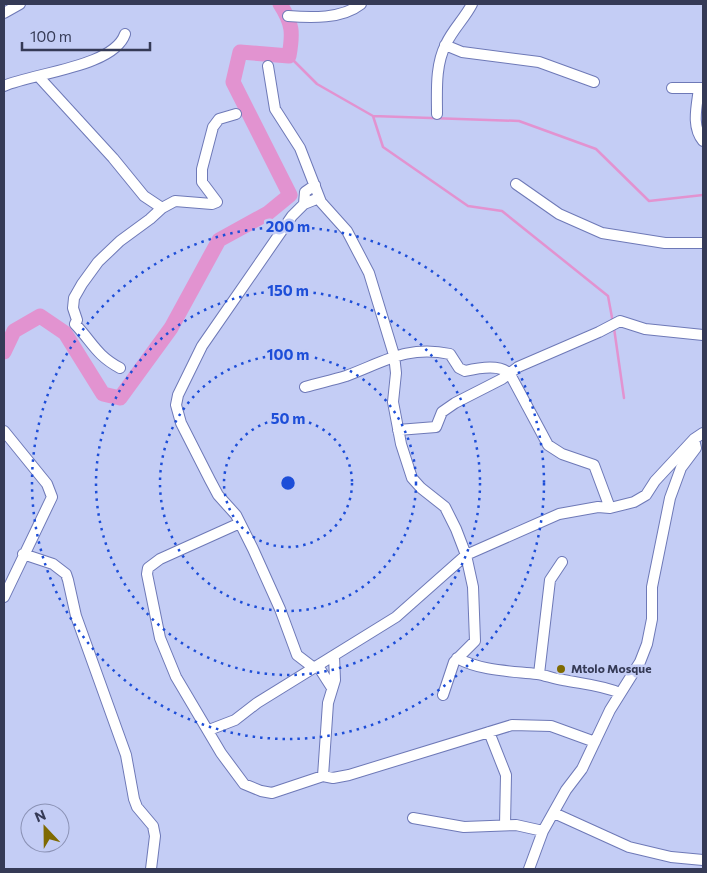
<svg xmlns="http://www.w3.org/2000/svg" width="707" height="873" font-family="Commissioner,sans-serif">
	<rect width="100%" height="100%" fill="#c4cdf5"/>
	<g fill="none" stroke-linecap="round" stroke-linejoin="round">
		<path stroke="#e293d0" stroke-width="2.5" d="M289,56L317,84L373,116L519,121L596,149L649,201L703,195
			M373,116L383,147L468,206L502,211L608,296L613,323
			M614,328L624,398"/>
		<path stroke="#e293d0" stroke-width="15" d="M4,352L14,331L40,316L65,333L103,394L120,398L171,328L219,240L268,213L290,195L233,82L240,52L289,56C293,33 293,24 280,4"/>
		<g stroke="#6e79b7" stroke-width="12">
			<path id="street" d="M4,13L20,4
				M288,16C311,18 342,19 361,4
				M445,45L462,52L539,62L594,82
				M268,66L275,109L300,148L321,202L347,231L369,273L394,355L396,373L393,402L401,444L412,478L421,488L445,507L456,529L466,555L473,587L475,641L454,662L443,695
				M38,76L113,158L144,196L162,208
				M4,86C33,73 114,67 125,34
				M672,88H703
				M699,88C697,106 691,126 703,141
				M437,114C437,91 435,65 446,44C453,29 465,18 472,4
				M516,184L559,214L602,233L665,243H703
				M304,204L305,192L315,185
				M120,368C96,355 93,343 75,324L77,320L73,308L74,298L82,284L98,262L120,241L150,219L162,208L175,201L212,204L217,202L202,182V169L213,127L219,119L236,114
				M305,387C319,383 333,380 346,376C384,362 407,345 450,354L459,368L465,371C478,368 503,363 511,376L548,445L562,454L594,465L610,508
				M398,430L436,427L442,412L455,403L502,379L518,367L599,332L620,321L645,329L703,335
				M4,431L47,484L52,497L4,597
				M240,523L160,559L148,568L147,574L160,638L176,677L221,753L244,784L261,791L272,793L323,776L333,778L349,775L512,725L551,726L595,742
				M23,554L53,564L66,574L68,580L76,616L126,755L134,799L137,807L153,826L155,836L151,869
				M457,658C481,671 510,671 537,674C545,675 554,679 563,680C583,684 601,685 620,693
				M318,666L332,688
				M314,668L297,655L280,609L253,549L236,515L218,495L210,480L181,423L176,405L178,395L202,346L292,216L304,204L319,198
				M539,674L550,580L562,562
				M209,730L235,720L257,703L396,617L466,555L559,514L598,507L610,508L634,502L646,495L655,481L694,439L703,433
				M489,732L506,775L505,825
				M323,776L328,703L335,680L334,656
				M554,813L629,847L671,857L703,860
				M413,818L464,827L516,825L543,831
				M529,869L543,831L566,790L582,769L610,710L640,662L647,644L652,619V587L670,498L681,468L696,448L694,439"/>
		</g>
		<use href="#street" stroke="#fff" stroke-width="10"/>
	</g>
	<g fill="none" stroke="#1d4ed8" stroke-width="2.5" stroke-dasharray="2.5 5">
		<circle cx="288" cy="483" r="64"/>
		<circle cx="288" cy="483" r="128"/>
		<circle cx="288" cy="483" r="192"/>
		<circle cx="288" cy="483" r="256"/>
	</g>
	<circle fill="#7f6a02" stroke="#c4cdf5" stroke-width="2" cx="561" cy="669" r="5"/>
	<g text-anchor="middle" stroke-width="5" stroke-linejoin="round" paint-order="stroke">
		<g font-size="12" font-weight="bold" fill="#353a56" stroke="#c4cdf5" text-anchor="start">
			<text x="571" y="673">Mtolo Mosque</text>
		</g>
	</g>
	<circle cx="288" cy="483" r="8" fill="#1d4ed8" stroke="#c4cdf5" stroke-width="2.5"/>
	<g font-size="15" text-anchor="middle" font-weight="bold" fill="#1d4ed8" stroke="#c4cdf5" stroke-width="5" stroke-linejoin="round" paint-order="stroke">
		<text x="288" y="232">200 m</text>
		<text x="288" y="296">150 m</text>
		<text x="288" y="360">100 m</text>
		<text x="288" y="424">50 m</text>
	</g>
	<rect width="707" height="873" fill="none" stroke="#353a56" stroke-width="10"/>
	<g transform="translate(45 828) rotate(338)"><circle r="24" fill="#c4cdf5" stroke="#8b92b5"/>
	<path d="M0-4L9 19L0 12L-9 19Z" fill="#7f6a02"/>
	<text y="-8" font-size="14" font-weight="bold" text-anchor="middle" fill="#353a56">N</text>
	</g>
	<path d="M22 42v8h128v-8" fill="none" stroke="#353a56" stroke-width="2.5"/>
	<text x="30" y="42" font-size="15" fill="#353a56" stroke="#c4cdf5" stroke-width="4" paint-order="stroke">100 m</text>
</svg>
